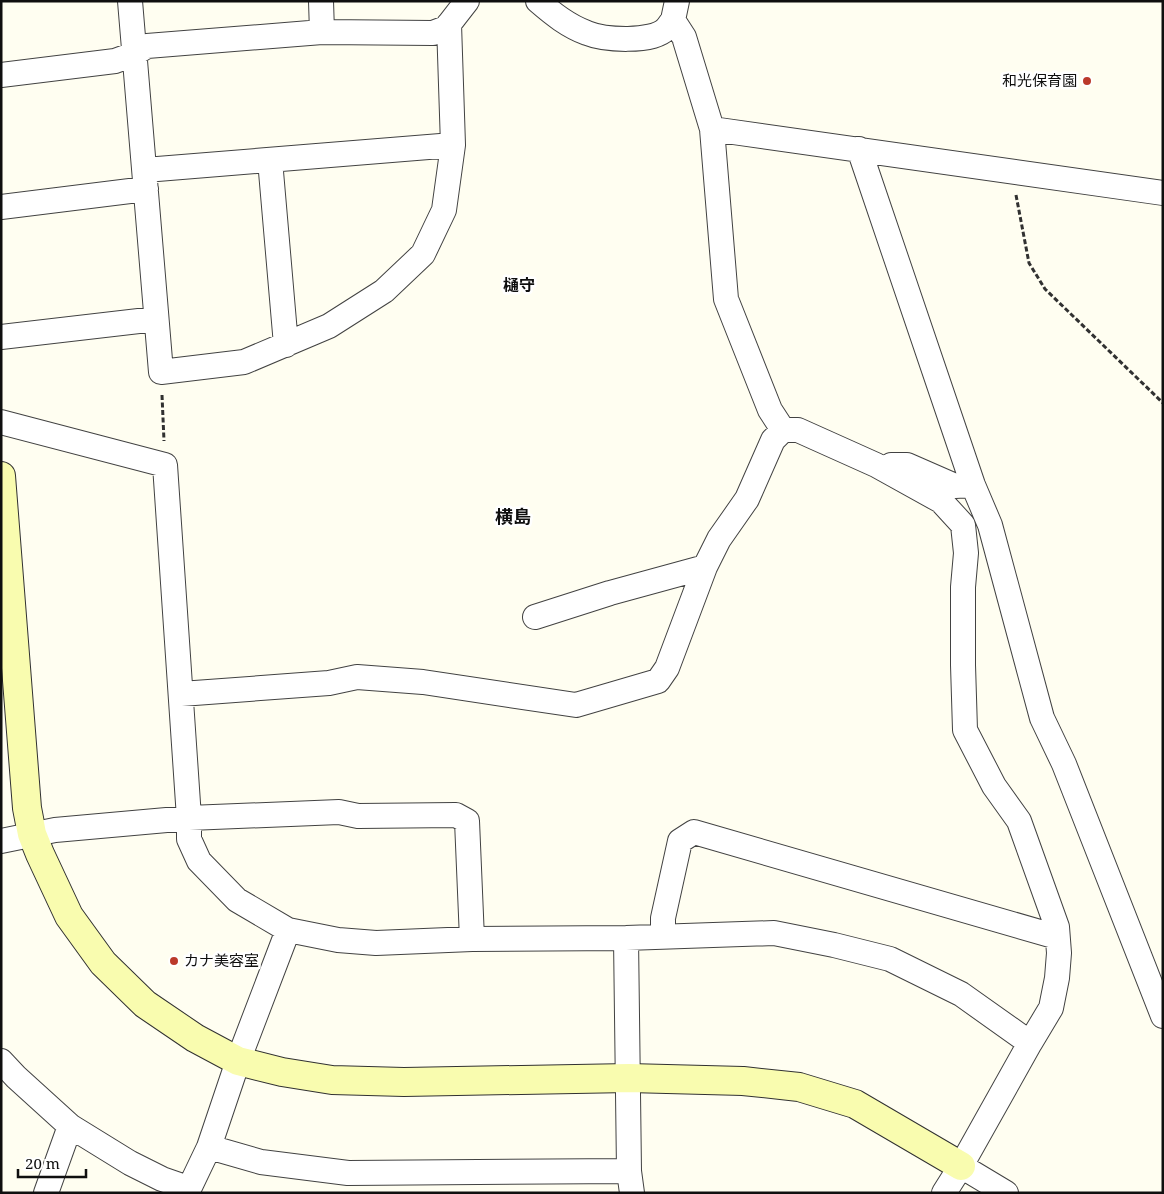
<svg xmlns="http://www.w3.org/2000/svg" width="1164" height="1194" font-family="'Noto Serif','Noto Sans JP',serif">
	<rect width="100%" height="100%" fill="#fffef1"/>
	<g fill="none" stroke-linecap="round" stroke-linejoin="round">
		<g stroke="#424242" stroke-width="26">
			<path id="street" d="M130,1L161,372L244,362L329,326L384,291L423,254L444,210L453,145L449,24
				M321,1L322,32
				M538,1C553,14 568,26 587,33C604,40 652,43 666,29C669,26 671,22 673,20
				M677,1L673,20L684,37L712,129L1163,193
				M1,75L115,61L134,54L147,46L322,32L433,33L446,28L467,1
				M712,129L726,299L770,410L783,430H798L876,465L941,501L963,525L966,553L963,587V665L965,730L994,786L1019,821L1057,927L1059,953L1057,978L1051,1008L1030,1043L961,1166L944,1193
				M859,149L973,485L990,525L1042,718L1064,764L1163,1016
				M270,160L286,345
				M145,170L453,145
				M1,207L146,189
				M1,337L156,319
				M1,422L165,465L189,818V839L199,861L237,900L288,930L338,940L376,943L472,939L626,938L774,933L834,945L890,959L961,994L1030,1043
				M891,465H907L955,486L973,485
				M535,617L610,593L705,567L719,539L747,499L773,440L783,430
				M181,694L329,683L357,677L423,682L576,705L658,681L667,668L705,567
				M1,841L55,830L189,818L339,812L358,816L456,815L467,821L472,939
				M663,936V918L680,841L694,832L1057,937
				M626,938L629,1171L632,1193
				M1,1061L16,1077L70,1126L130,1163L162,1179L188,1188
				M209,1147L261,1162L348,1173L629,1171
				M961,1166L1006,1193
				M46,1193L70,1126
				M187,1193L209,1147L238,1061L288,930"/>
		</g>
		<g stroke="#313131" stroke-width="30">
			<path id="secondary" d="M1,476L27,808L32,834L40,854L69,916L103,963L145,1004L195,1038L238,1061L282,1072L332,1080L404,1082L629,1078L743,1081L799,1087L855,1104L961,1166"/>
		</g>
		<path stroke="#313131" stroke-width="3" stroke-dasharray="5 2.5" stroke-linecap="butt" d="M1016,195L1029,263L1045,289L1163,403
			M162,395L164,441"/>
		<use href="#street" stroke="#fff" stroke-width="24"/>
		<use href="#secondary" stroke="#f9fcaf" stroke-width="28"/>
	</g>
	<g fill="#bb392a" stroke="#fff" stroke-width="2">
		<circle cx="1087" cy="81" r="5"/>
		<circle cx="174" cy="961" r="5"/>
	</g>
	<g text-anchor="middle" stroke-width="5" stroke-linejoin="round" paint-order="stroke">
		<g font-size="15" fill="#0f0f0f" stroke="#fff" text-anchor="end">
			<text x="1077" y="86">和光保育園</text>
			<text x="184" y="966" text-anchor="start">カナ美容室</text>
		</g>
		<g font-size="16" font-weight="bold" fill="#0f0f0f" stroke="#fff">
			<text x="519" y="291">樋守</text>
		</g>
		<g font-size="18" font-weight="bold" fill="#0f0f0f" stroke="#fff">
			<text x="513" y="523">横島</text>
		</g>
	</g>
	<rect width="1164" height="1194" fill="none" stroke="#0f0f0f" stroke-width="5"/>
	<path d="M18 1169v8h68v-8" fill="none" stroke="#0f0f0f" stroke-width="2.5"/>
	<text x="25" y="1169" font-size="15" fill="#0f0f0f" stroke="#ffffff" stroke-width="4" paint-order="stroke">20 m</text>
</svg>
